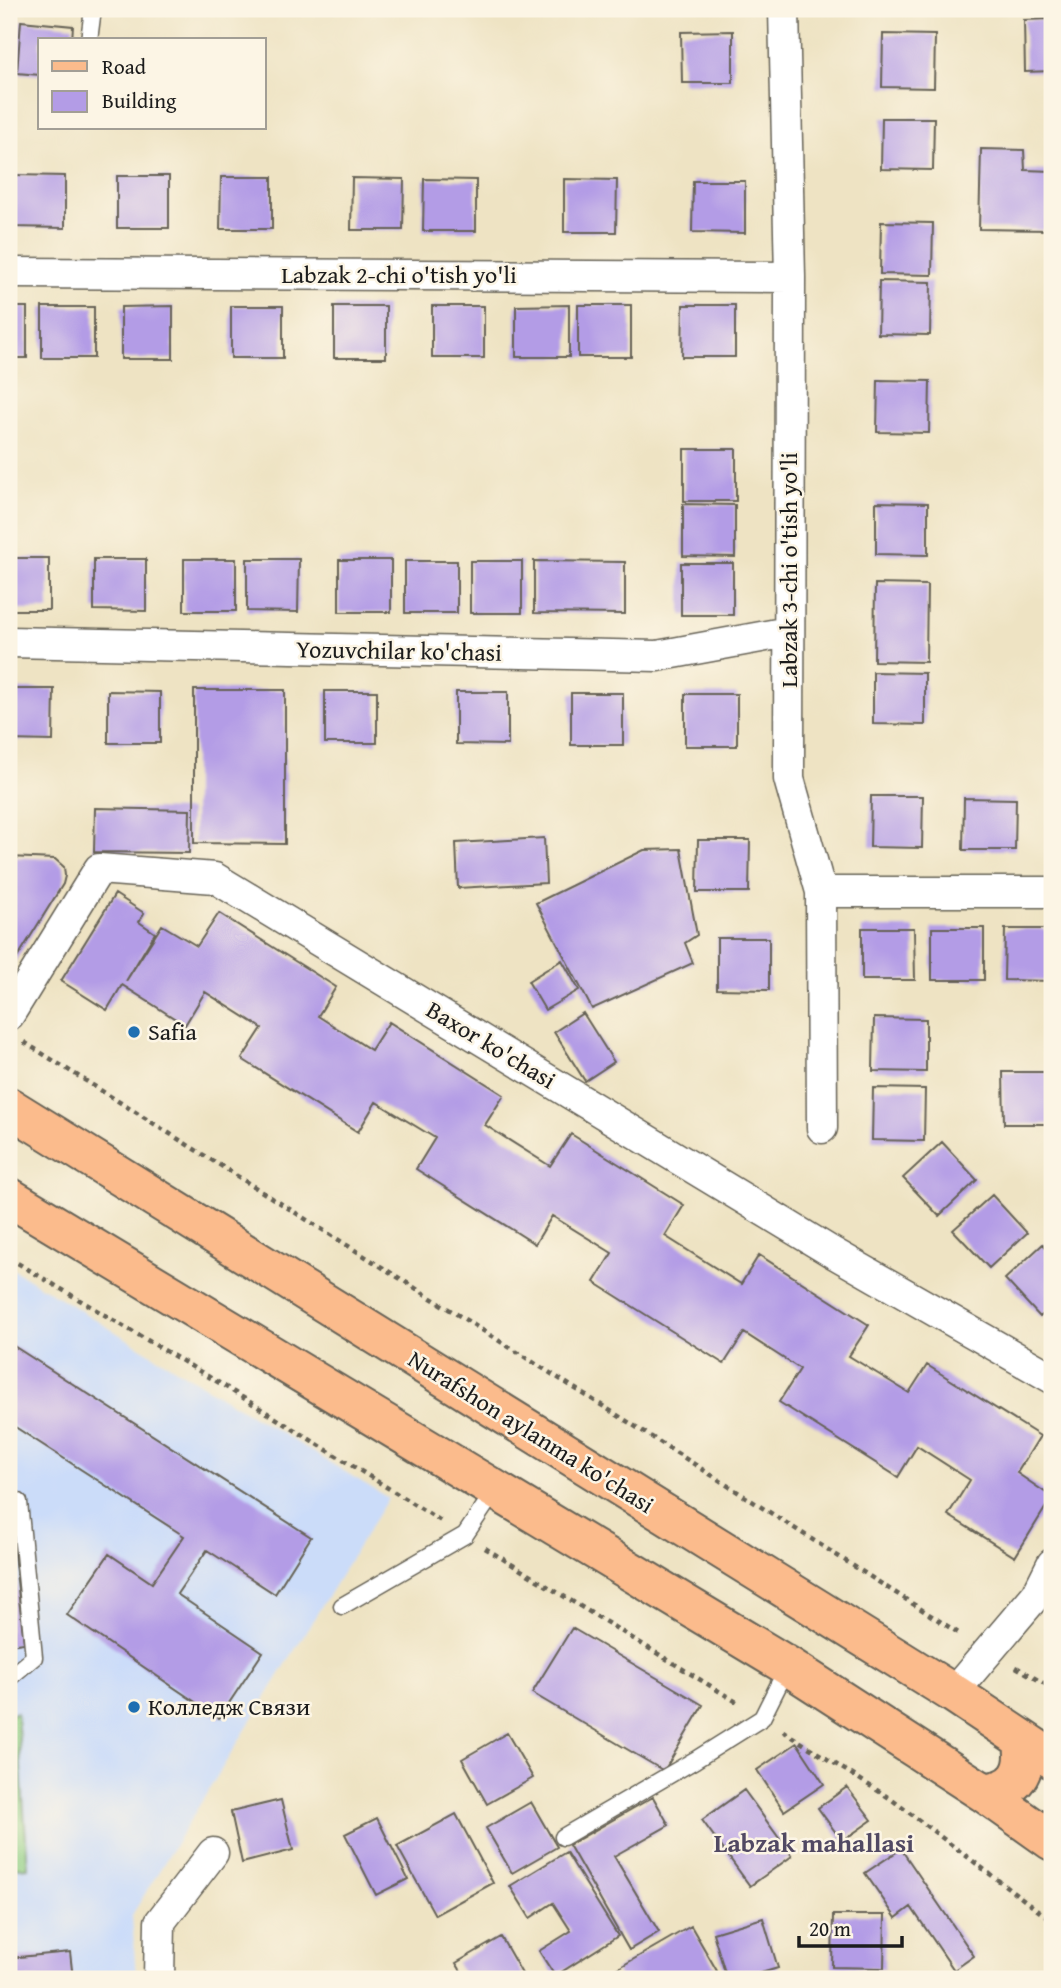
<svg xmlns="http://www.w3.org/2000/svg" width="1061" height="1988" font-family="'Gentium Book Plus',serif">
	<rect width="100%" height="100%" fill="#fcf5e5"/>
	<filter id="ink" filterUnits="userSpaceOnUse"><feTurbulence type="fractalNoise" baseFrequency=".0143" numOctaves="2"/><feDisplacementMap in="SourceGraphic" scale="14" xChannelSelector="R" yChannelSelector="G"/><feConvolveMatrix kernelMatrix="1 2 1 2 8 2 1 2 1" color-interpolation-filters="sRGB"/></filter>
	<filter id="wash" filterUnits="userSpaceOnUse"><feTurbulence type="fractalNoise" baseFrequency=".00686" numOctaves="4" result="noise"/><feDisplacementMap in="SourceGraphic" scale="28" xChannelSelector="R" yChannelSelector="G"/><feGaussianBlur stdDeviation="1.57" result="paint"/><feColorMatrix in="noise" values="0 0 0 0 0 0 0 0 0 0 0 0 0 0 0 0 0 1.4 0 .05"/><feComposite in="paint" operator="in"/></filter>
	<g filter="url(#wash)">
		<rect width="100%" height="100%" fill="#eee3c3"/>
		<path fill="#cbdcf9" d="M9,1267L388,1498L132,1915L136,1979H9Z"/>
		<path fill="#8fcf85" stroke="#567650" stroke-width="2" d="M17,1713L28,1867L9,1868V1714Z"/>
		<g id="blocks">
			<path fill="#b39ce6" d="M1052,19V71L1025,72L1024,20Z
				M21,21L73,26L72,40H40V75L17,73Z
				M733,31V83H682L681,32Z
				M883,34L935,35L934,88L882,87Z
				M882,118H934L933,170L881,169Z
				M981,149L1024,150L1025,170L1052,171V230L979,229Z
				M13,175L65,176V228L13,227Z
				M117,176H169V228H117Z
				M221,177H272V229H220Z
				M352,178L404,179L403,230H351Z
				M424,179L476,180V231H423Z
				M564,179L617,180L616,232H564Z
				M693,181H745V233L692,232Z
				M881,222L933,223L932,275L880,274Z
				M879,281L931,282L930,335L878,334Z
				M569,305V357H516V306Z
				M578,305H631V357H578Z
				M683,305H735V357H682Z
				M173,306V359H121V307Z
				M231,306H283V358H231Z
				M334,306H386V358H334Z
				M432,306H484V358H432Z
				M9,307H27V358H9Z
				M42,307H94V358H42Z
				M878,380L930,381L929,433L877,432Z
				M684,449H736V501H684Z
				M876,502L928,503V555L876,554Z
				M683,504L735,505V557L683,556Z
				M9,558H49V610H9Z
				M94,559H146V611L94,610Z
				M184,559H236V611H184Z
				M247,559H299L298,612L247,611Z
				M339,560H391V612H339Z
				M405,561H457V613H405Z
				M470,561H522V613H470Z
				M534,561L625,562V614L534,613Z
				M681,563H733V615H681Z
				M875,584L927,585L926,662L874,661Z
				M873,672L925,673V725L873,724Z
				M9,689H54L53,741L9,740Z
				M194,690H285V844L194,843Z
				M108,691L160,692V743H108Z
				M325,691H377V743H325Z
				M456,692H508V745L456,744Z
				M571,693H623V745H571Z
				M685,694H737V746H685Z
				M871,796H923L922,848L870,847Z
				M964,798L1016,799L1015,850H963Z
				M95,808L190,810L189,853L94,852Z
				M544,838L546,883L458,888L456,843Z
				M698,840H750L749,892H697Z
				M681,849L697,935L685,943L693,963L592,1009L536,903L644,850Z
				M9,857L55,859L64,867L65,876L63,884L9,971Z
				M115,894L144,913L139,922L155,933L126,981L162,925L197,946L219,913L336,987L318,1016L371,1050L389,1022L504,1095L485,1125L550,1166L571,1134L684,1205L665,1236L741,1284L759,1255L869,1325L849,1356L909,1393L927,1365L1040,1436L1017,1473L1052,1497L1015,1557L948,1515L970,1480L917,1446L898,1477L779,1402L800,1369L744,1333L724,1364L594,1282L612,1253L552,1216L535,1244L416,1169L435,1138L376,1102L358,1132L242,1059L262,1028L205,992L185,1025L122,985L107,1010L61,981Z
				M862,928H914L915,980H862Z
				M932,928H984V980H932Z
				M1005,929H1052V981L1004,980Z
				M717,938H769V990L717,989Z
				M562,960L579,990L545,1010L528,981Z
				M583,1013L614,1062L585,1081L554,1032Z
				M874,1018L926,1019V1072L873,1071Z
				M1003,1072H1052V1124H1004Z
				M873,1088L925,1089L924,1141L872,1140Z
				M942,1142L977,1180L939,1216L903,1178Z
				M992,1195L1027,1233L989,1268L953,1230Z
				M1043,1244L1052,1254V1306L1040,1317L1005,1279Z
				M9,1343L311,1537L275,1594L207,1550L177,1594L263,1652L219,1718L67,1615L109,1554L152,1583L184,1536L9,1423Z
				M9,1528H11L24,1643L9,1645Z
				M572,1628L703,1705L664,1771L532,1693Z
				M507,1733L533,1778L487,1804L462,1759Z
				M797,1743L824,1784L784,1811L757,1770Z
				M847,1787L872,1820L842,1841L818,1808Z
				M744,1790L792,1856L750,1886L702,1820Z
				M653,1797L669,1825L614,1856L659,1932L629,1950L569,1845Z
				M281,1800L293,1850L242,1863L231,1812Z
				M531,1802L557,1847L512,1873L486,1828Z
				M456,1814L493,1883L435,1915L397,1846Z
				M377,1818L408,1879L376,1895L345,1834Z
				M901,1849L974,1956L954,1970L911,1907L896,1918L865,1873Z
				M566,1852L618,1936L555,1976L539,1951L571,1931L553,1903L530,1918L510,1886Z
				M833,1915H885L884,1968L832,1967Z
				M763,1918L778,1968L741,1979H727L713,1933Z
				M691,1926L717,1971L703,1979H621L615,1970Z
				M501,1937L525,1979H466L456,1963Z
				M70,1952L73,1979H9V1958Z"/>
		</g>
	</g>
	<g filter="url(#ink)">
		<use href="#blocks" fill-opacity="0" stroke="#666256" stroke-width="2"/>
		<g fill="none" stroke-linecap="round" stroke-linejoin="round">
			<g stroke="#666256" stroke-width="19">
				<path id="service" d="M89,40L93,9
					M9,1496L19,1502L34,1657L9,1678
					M342,1606L465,1535L496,1489
					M563,1837L695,1760L762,1718L788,1666"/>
			</g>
			<g stroke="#666256" stroke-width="33">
				<path id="minor" d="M784,9L790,277L789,779L821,892L822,1128
					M9,273L790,277
					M9,642L657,656L788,632
					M821,892H1052
					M9,1015L99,869L215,878L830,1251L1052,1378
					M953,1693L1037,1594L1052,1564
					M159,1979L160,1922L213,1853"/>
			</g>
			<g stroke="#666256" stroke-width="42">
				<path id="primary" d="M9,1107L953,1693L1052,1759
					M9,1197L788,1666L983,1792L1052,1841
					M983,1792C1017,1792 1029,1770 1022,1739"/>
			</g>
			<path stroke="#666256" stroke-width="4.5" stroke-dasharray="5 5" stroke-linecap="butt" d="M24,1042L633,1425L960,1634
				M9,1258L221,1384L441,1521
				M485,1548L740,1704
				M1016,1667L1052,1688
				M783,1731L891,1799L1052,1921"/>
			<use href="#service" stroke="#fff" stroke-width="16"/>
			<use href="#minor" stroke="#fff" stroke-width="30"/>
			<use href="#primary" stroke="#fbbb8c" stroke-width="38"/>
		</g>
	</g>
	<g fill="#1f6fb2" stroke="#fcf5e5" stroke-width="2.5">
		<circle cx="134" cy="1032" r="7"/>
		<circle cx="134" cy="1707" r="7"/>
	</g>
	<g text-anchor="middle" stroke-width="5" stroke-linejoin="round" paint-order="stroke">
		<g font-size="24" fill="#1c1c1c" stroke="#fcf5e5">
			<text x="399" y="283">Labzak 2-chi o'tish yo'li</text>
			<text transform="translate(789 570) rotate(-90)" y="8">Labzak 3-chi o'tish yo'li</text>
			<text transform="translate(399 651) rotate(1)" y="8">Yozuvchilar ko'chasi</text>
			<text transform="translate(491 1045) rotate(31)" y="8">Baxor ko'chasi</text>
			<text transform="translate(531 1432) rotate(32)" y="8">Nurafshon aylanma ko'chasi</text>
		</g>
		<g font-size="24" fill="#1c1c1c" stroke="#fcf5e5" text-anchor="start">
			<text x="148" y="1040">Safia</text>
			<text x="148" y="1715">Колледж Связи</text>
		</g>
		<g font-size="26" font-weight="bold" fill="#514963" stroke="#fcf5e5">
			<text x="814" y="1852">Labzak mahallasi</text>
		</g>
	</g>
	<rect width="1061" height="1988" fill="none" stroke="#fcf5e5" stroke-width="35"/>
	<rect x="38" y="38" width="228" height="91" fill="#fcf5e5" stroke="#a29e95" stroke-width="2"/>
	<rect x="52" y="61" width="35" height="10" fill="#fbbb8c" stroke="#a29e95" stroke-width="2"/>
	<text x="102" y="74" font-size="21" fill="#1c1c1c">Road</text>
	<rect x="52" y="91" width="35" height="21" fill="#b39ce6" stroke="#a29e95" stroke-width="2"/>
	<text x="102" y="108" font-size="21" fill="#1c1c1c">Building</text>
	<path d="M799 1936v10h103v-10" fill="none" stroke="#1c1c1c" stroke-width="3.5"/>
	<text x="809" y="1936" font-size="21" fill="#1c1c1c" stroke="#fcf5e5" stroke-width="5" paint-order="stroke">20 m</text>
</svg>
